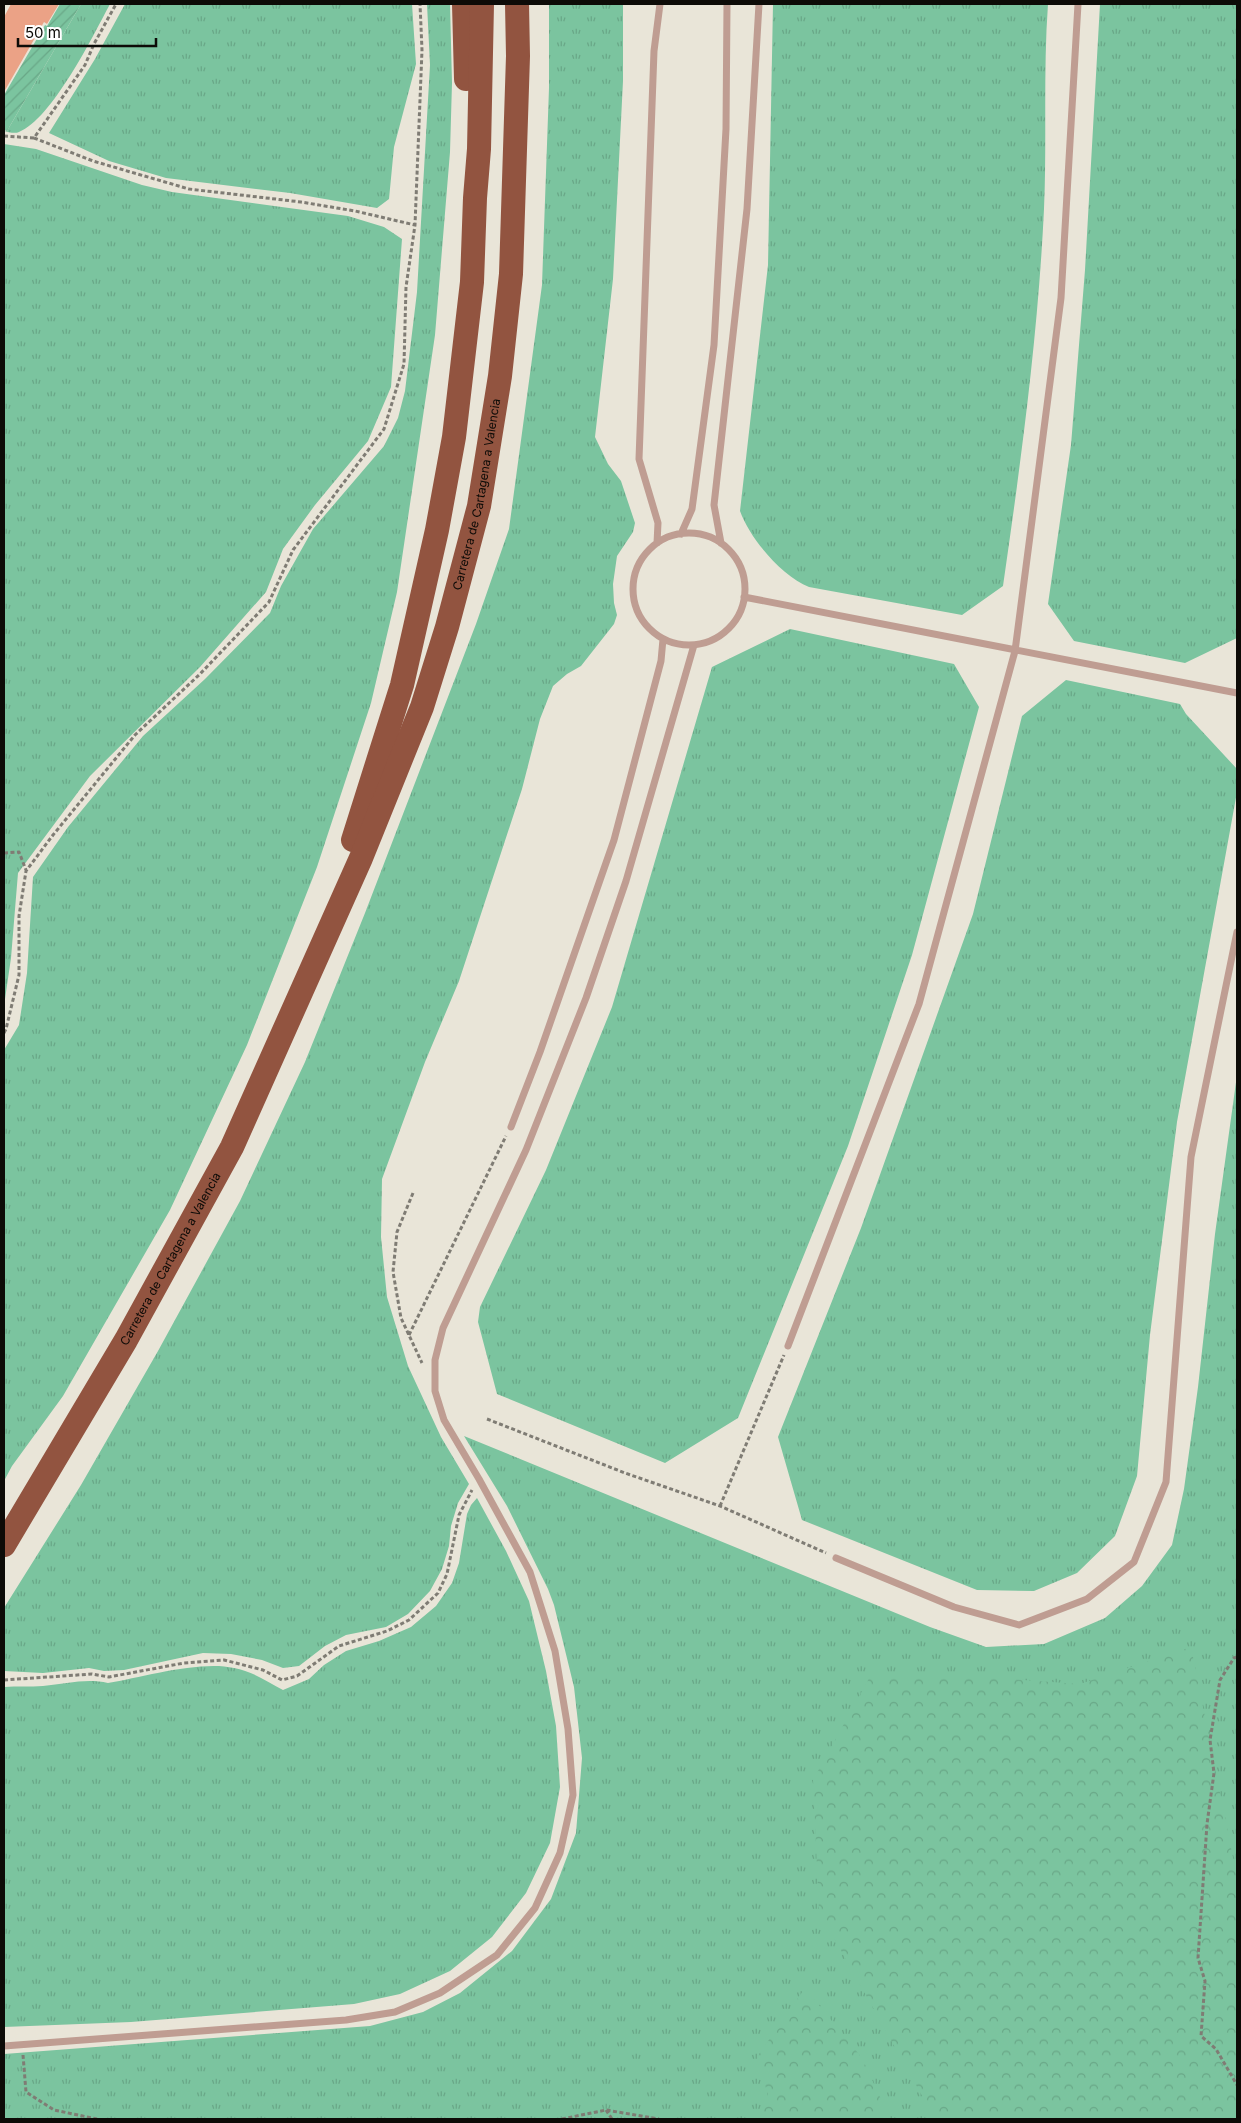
<svg xmlns="http://www.w3.org/2000/svg" width="1241" height="2123" font-family="Inter,sans-serif">
	<defs>
		<pattern id="grass-tufts" width="24" height="20" patternUnits="userSpaceOnUse" patternTransform="scale(1.25)"><rect width="24" height="20" fill="#7bc49f"/><path d="M3 7l-1-3M5 7V3M7 7l1-3M15 17l-1-3M17 17v-4M19 17l1-3" fill="none" stroke="#69a787"/></pattern>
		<pattern id="forest-crowns" width="20" height="18" patternUnits="userSpaceOnUse" patternTransform="scale(1.25)"><rect width="20" height="18" fill="#7bc49f"/><path d="M2 6a3 3 0 1 1 6 0M12 15a3 3 0 1 1 6 0" fill="none" stroke="#69a787"/></pattern>
		<pattern id="garden-furrows" width="10" height="10" patternUnits="userSpaceOnUse" patternTransform="scale(1.25)"><rect width="10" height="10" fill="#7bc49f"/><path d="M-1 1l2-2M0 10L10 0M9 11l2-2" fill="none" stroke="#69a787"/></pattern>
	</defs>
	<rect width="100%" height="100%" fill="#e9e5d8"/>
	<path fill="url(#grass-tufts)" d="M81,4H110C93,36 52,119 19,132C15,134 8,132 4,131H7Z
		M125,4H412L416,64L394,147L389,199L377,208L290,193L166,178L109,161L49,133L95,59Z
		M427,4H450L452,83L450,152L435,335L397,592L371,703L317,867L247,1045L170,1210L63,1396L12,1466L4,1481V1050L19,1025L27,973L33,877L68,827L143,736L205,679L270,613L281,586L313,529L384,446L398,418L405,391L417,292L430,65Z
		M549,4H623V81L613,279L595,437L608,464L621,481L635,523L633,532L617,556L613,584L614,603L617,615L614,624L581,666L567,674L553,686L540,719L522,789L459,981L425,1062L382,1179L381,1237L387,1297L408,1366L441,1437L469,1484L458,1503L451,1526L449,1546L442,1569L430,1591L408,1614L386,1627L346,1635L325,1646L299,1666L283,1668L262,1660L231,1654L203,1653L124,1670L104,1671L89,1668L43,1673L4,1671V1608L81,1485L158,1351L240,1201L305,1062L365,913L476,624L509,529L542,285L549,88Z
		M773,4H1048C1043,72 1047,141 1044,209C1038,336 1021,461 1003,586L962,615L809,587C782,576 750,539 740,511L768,265Z
		M1100,4H1237V638L1185,663L1074,641L1048,604L1071,445L1085,270Z
		M4,144L36,149L142,185L172,192L348,216L384,227L402,239L391,387L368,441L315,505L283,549L266,592L200,667L90,776L18,873L11,958L4,1006Z
		M790,629L954,664L979,707L912,955L848,1146L738,1418L665,1463L497,1394L478,1322L480,1307L546,1170L612,1007L712,667Z
		M1066,680L1180,704L1186,714L1237,769V792L1177,1122L1150,1335L1137,1476L1115,1536L1077,1573L1034,1591L977,1590L802,1520L778,1437L861,1228L973,914L1022,716Z
		M1237,1075V2119H4V2054L370,2026L423,2012L460,1993L512,1951L551,1899L576,1833L582,1758L574,1687L554,1605L548,1589L507,1506L464,1436L930,1627L986,1647L1044,1644L1105,1618L1142,1586L1172,1545L1184,1489L1198,1387L1215,1234Z
		M477,1498L506,1551L529,1601L546,1671L556,1726L560,1787L550,1843L526,1893L492,1937L450,1971L400,1994L354,2004L131,2022L4,2027V1687C17,1686 30,1687 43,1686C66,1684 86,1678 108,1683C143,1677 201,1660 234,1668C252,1671 268,1682 283,1690L309,1679L324,1665L346,1651L379,1641L411,1627L436,1606L452,1583L459,1563L467,1514L471,1505Z"/>
	<path fill="url(#forest-crowns)" d="M1191,1647L1237,1878V2119H935L819,1911L813,1780L872,1673L969,1676L1080,1684Z
		M805,1988L862,2058L890,2119H760L768,2095L757,2057Z"/>
	<path fill="url(#garden-furrows)" d="M60,4H81L7,131L4,130V95L45,25L47,26Z"/>
	<path fill="#eba286" d="M11,4H59L47,24L44,22L4,92V17Z"/>
	<g fill="none" stroke-linecap="round" stroke-linejoin="round">
		<path stroke="#7f7c74" stroke-width="3" stroke-dasharray="4 2.5" stroke-linecap="butt" d="M4,136L34,138L85,65L94,44L116,4
			M34,138L93,161L189,189L301,202L355,211L415,225
			M4,853L19,852L26,870
			M4,1033L6,1029L19,975V916L26,871L53,835L135,735L200,674L269,602L293,550L384,429L404,364L406,287L415,225L422,50L420,4
			M413,1193L397,1232L393,1272L401,1318L422,1363
			M409,1335L506,1136
			M487,1419L625,1473L720,1506L826,1553
			M720,1506L784,1355
			M1237,1657L1234,1658L1220,1680L1210,1740L1214,1773L1207,1824L1198,1958L1205,1981L1201,2036L1216,2049L1237,2085
			M4,1680L92,1674L109,1677L184,1663L224,1660L263,1670L282,1680L297,1676L339,1646L387,1631L409,1620L438,1593L447,1574L459,1515L472,1490
			M23,2055L26,2092L54,2110L97,2119
			M606,2110L612,2119
			M562,2119L606,2110L659,2119"/>
		<path stroke="#bf9d92" stroke-width="7" d="M633 589a56 56 0 1 1 112 0a56 56 0 1 1-112 0Z
			M681,534L692,509L714,345L726,129L727,4
			M657,543L658,523L639,459L654,51L660,4
			M721,543L714,505L747,209L759,4
			M744,597L1237,693
			M511,1127L540,1052L614,840L661,661L663,639
			M788,1346L919,1004L1015,651L1061,298L1078,4
			M836,1558L954,1607L1019,1625L1087,1599L1134,1562L1166,1482L1191,1157L1237,932
			M4,2046L346,2020L395,2012L440,1993L497,1955L535,1908L560,1853L573,1795L568,1729L555,1651L530,1572L479,1479L444,1420L435,1391V1360L443,1328L526,1150L586,998L626,881L694,645"/>
		<g stroke="#925440" stroke-width="24">
			<path d="M464,4L466,79"/>
			<path d="M353,840L402,685L437,530L454,437L472,282L475,198L479,149L482,4"/>
			<path id="s1" d="M4,1545L126,1340L232,1147L361,858L422,707L447,627L479,506L500,376L511,274L518,56L517,4"/>
		</g>
	</g>
	<g text-anchor="middle" stroke-width="5" stroke-linejoin="round" paint-order="stroke">
		<g font-size="12" fill="#0d0b07" stroke="#fff">
			<text dy="4" stroke="none"><textPath href="#s1" startOffset="1158">Carretera de Cartagena a Valencia</textPath></text>
			<text dy="4" stroke="none"><textPath href="#s1" startOffset="331">Carretera de Cartagena a Valencia</textPath></text>
		</g>
	</g>
	<rect width="1241" height="2123" fill="none" stroke="#0d0b07" stroke-width="10"/>
	<path d="M18 38v8h138v-8" fill="none" stroke="#0d0b07" stroke-width="2.5"/>
	<text x="25" y="38" font-size="15" fill="#0d0b07" stroke="#ffffff" stroke-width="4" paint-order="stroke">50 m</text>
</svg>
